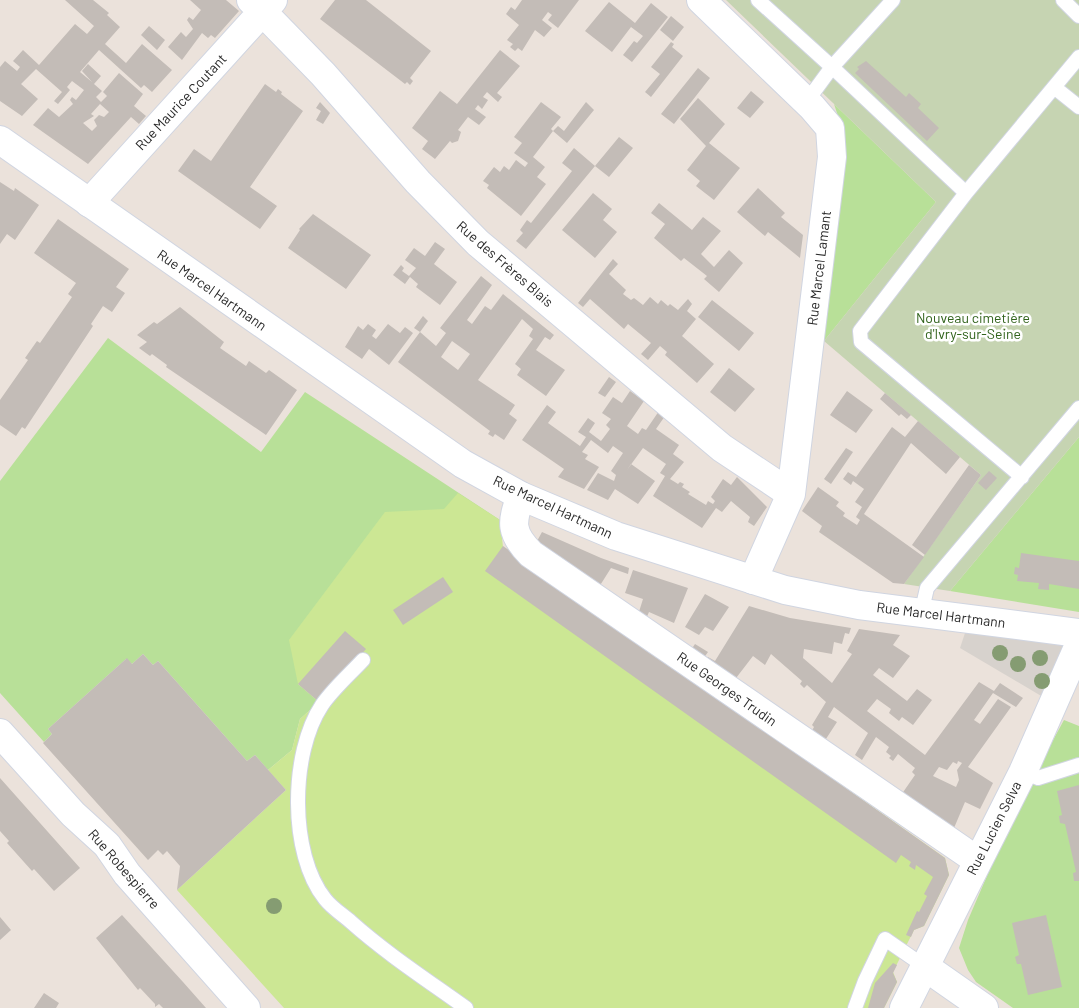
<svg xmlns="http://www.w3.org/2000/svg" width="1079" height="1008" font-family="Barlow,sans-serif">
	<rect width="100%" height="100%" fill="#ebe2db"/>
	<path fill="#b8e098" d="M834,104L936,202L824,341L845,137Z
		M108,338L261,452L305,392L500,520L298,684L319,702L300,719L292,750L268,770L255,755L247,761L158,661L153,665L143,654L132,664L126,659L48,729L52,734L44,742L0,693V481Z
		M1079,437V612L950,591Z
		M1064,720L1079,726V1008H1013L976,982L968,970L959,948L968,920L1017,806Z"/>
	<path fill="#c6d4b2" d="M726,0H1079V437L950,591L904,584L981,475L824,341L936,202Z"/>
	<path fill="#cce794" d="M458,493L500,520L503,547L945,858L949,875L924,926L914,930L893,972L897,982L884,1008H284L177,890L286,790L268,770L292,750L300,719L319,702L298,684L289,640L385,512L444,509Z"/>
	<path fill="#d7d2cd" d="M968,624L1068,645L1048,700L960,648Z"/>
	<path fill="#c3bcb7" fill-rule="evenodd" d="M65,0H93L109,13L107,15L120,27L105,44L126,63L142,44L172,70L152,92L144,85L141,88L99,50L80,72L92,82L82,71L88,64L101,76L94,84L102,91L96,97L101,102L107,96L103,92L119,73L143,94L134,106L146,116L139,124L131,117L88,164L33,125L48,108L59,117L73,104L70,100L72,97L76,100L84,90L72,81L67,87L70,90L58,104L54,101L62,92L36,69L21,84L38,99L22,116L0,101V67L5,61L17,71L20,67L13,61L23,50L39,65L75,24L87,34L94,26ZM100,104L109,112L104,117L99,115L94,120L97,126L92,131L83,123L94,116L91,114Z
		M190,0H226L239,11L215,38L211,35L208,38L202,33L182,60L168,47L181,32L186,37L193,29L187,20L189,17L193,20L201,10Z
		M335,0H366L431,51L410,78L413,81L410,85L407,82L405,84L320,19Z
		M522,0H579L558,28L548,20L552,15L548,12L542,20L552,28L544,37L535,30L522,51L518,48L515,51L510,47L513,44L507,40L519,25L506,14L511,7L515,10Z
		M609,2L635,23L651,3L668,17L632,62L623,55L634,41L637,43L643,36L631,27L612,52L585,31Z
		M671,16L684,27L673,41L660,30Z
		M149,26L165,40L157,50L141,35Z
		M671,42L674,44L672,47L683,56L651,97L645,92L660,74L651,67Z
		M500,50L520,66L497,93L502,97L498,102L487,92L483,97L488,100L482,109L478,105L475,109L486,117L479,125L468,117L458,130L461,132L458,141L452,143L450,141L435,159L422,149L428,141L412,128L440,91L457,104Z
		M866,61L906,97L909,93L921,104L918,108L939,128L927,141L855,73L859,69L857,67Z
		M698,68L710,78L674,124L661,114Z
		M265,84L276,92L278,89L282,92L281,94L303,111L250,187L277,206L260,229L178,171L194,149L211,161Z
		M751,91L764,102L750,118L737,108Z
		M698,98L725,124L709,143L740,168L714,200L696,186L700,181L687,170L706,146L680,119Z
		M320,102L330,113L323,124L316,120L321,111L316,108Z
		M541,102L561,117L551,129L553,131L533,157L545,167L537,177L546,184L521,216L487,188L489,185L483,181L494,167L500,172L504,166L509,170L516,160L525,167L528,163L514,153L522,143L514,137Z
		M586,102L594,110L567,143L553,131L558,126L564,131Z
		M619,137L633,148L609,177L595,166Z
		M574,148L595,166L526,249L516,241L523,233L520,230L527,220L531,223L572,171L562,163Z
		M0,182L14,191L15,188L39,205L15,240L7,234L0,244Z
		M758,188L785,213L781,217L803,235L800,258L768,232L765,236L737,212Z
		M593,193L612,209L603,220L617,232L595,258L562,230Z
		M659,203L692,230L703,217L721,231L701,254L714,267L729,250L743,263L719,292L704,279L707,276L684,258L681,261L654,238L665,224L651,213Z
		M313,214L371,255L346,289L288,248L300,230L299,229Z
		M58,219L129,269L116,287L125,293L112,312L103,306L91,324L93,326L25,429L22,427L16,436L0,425V400L28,360L25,358L37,341L40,343L72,297L68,294L76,283L34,253Z
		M435,242L445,249L434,264L457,282L440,305L416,287L418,284L410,277L405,284L393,275L401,265L404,268L402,271L409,276L416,268L405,260L414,248L425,256Z
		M613,259L618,264L609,274L626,290L623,294L631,300L634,298L643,305L650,297L658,304L661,300L668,306L670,304L678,310L688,299L692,304L687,311L696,319L682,336L714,364L697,383L665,355L667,352L660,346L648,360L641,354L651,343L628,324L624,329L590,299L583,307L578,303Z
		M481,276L492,285L467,320L472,324L485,306L491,310L503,294L554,335L550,340L545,337L536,350L565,370L546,396L517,375L521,369L515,364L533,339L529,336L533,329L522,319L478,380L515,405L509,414L517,420L504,440L495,434L493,437L488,434L490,431L398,362L420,332L436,346L446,333L440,328ZM452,341L470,354L458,370L441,357Z
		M712,300L754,333L739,351L698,317Z
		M180,307L224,342L220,348L246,366L249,361L266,373L269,370L297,390L266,435L166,367L167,365L152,354L150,356L139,348L147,342L137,335L154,322L157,324Z
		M423,316L428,321L420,332L414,328Z
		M368,324L376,330L372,336L376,339L388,324L400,333L405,327L413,333L389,365L369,349L362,359L345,347L358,326L363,330Z
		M729,368L755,389L735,412L710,392Z
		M609,377L616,382L605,397L598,393Z
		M630,391L644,401L627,426L638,434L642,428L646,430L659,411L665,416L656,429L679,445L673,454L684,462L670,479L678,484L680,482L684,484L682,487L690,492L688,494L706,505L708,501L713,504L715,501L711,497L723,479L731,485L737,477L767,507L754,526L748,522L750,517L731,501L722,512L716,508L702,528L653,496L665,476L660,473L666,464L643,448L627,470L631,464L655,481L638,504L615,489L608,500L587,490L598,473L614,481L616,475L611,471L623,453L613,446L608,453L591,440L582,452L588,455L585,459L599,467L584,489L558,477L564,469L522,440L547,405L556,412L548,423L580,446L586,437L578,432L588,418L595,423L589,432L601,441L610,429L606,425L611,419L602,413L613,397L622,403Z
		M847,391L873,410L856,433L830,415Z
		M885,393L911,415L907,419L901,414L899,416L880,399Z
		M918,421L960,457L946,474L911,443L864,514L924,557L904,584L893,583L819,532L822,526L802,511L818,487L839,502L836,506L845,513L843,516L857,525L860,520L856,517L862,507L855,502L864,489L853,481L851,485L843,479L848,472L856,477L892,427L905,437Z
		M846,448L853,452L831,484L824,479Z
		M969,465L981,475L925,555L912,545Z
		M989,471L997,478L986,490L978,483Z
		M542,532L601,558L629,568L628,574L611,568L599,587L536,543Z
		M503,546L945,858L949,875L924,926L914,930L911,937L906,935L917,911L919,912L927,896L924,894L933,877L916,865L915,870L909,866L911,862L901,855L896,863L485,571Z
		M1021,553L1079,561V589L1049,584V590L1038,589L1039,583L1017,581L1018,575L1014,574L1015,567L1019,568Z
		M633,570L688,588L674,623L649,612L645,621L638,615L643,599L625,593Z
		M443,577L453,592L403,625L393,610Z
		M705,594L729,607L713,631L705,627L699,635L685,627Z
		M749,606L790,618L851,628L849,634L845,633L842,644L834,642L832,654L804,649L803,658L832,683L852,654L847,651L859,629L900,635L893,645L910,656L893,678L879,668L873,675L907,701L917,689L932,700L913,725L902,717L899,721L889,713L891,709L877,699L867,711L925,755L979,682L994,691L1000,683L1023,698L1016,707L993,693L974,720L980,724L998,699L1011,707L968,767L993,783L980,809L965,802L954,828L911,807L899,798L915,775L912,772L915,768L898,754L893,761L889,758L891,756L886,752L889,747L876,737L862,760L855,755L868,733L834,707L828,717L837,722L822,745L809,736L814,727L812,725L826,702L807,685L804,688L800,684L802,681L771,654L765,665L753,656L733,682L704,662L708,657L715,661ZM958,761L962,763L957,770L959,780L956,787L933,776L939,767L947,770L953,762L957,764Z
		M345,631L366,649L319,702L298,684Z
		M695,644L708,652L703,659L691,650Z
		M143,654L153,665L158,661L247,761L255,755L286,790L177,890L180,866L173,858L167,851L163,855L158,850L148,860L43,743L52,734L48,729L127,658L132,664Z
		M0,778L80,868L54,891L34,869L32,871L7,843L9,841L0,831Z
		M1079,785V881H1074L1073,873L1076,872L1065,824L1060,823L1059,816L1062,815L1057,791Z
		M122,915L183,982L206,1008H163L159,1004L155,1007V1004L140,988L138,990L96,938Z
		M1046,915L1062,987L1028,995L1021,964H1017L1015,957L1019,955L1012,923Z
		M0,917L11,930L0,940Z
		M893,963L897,965L893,973L897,982L884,1008H868L875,983Z
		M44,993L59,1003L56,1008H34Z"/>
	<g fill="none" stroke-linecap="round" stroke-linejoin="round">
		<g stroke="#d0d5e1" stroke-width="16">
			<path id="lane" d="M758,0L832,67L807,101
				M893,0L832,67L966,193L860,331L861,342L1022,477
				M1063,0L1079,16
				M1054,87L1079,107
				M966,193L1079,57
				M921,614L927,588L1079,408
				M363,660C350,674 333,689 322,705C290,753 289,854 325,899C332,908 343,915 351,922C387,954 427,980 466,1008
				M1023,772L1038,778L1079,765
				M855,1008L865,981L885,939L924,966"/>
		</g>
		<g stroke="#d0d5e1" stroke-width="30">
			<path id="street" d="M251,0L323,74L418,182L478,243L722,448L791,494
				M701,0L812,107L830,128L832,157L791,494L753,580
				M89,203L273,0
				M521,496C511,522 510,533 531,554L978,861
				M924,966L984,1008
				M904,1008L1023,772L1079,645"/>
		</g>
		<g stroke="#d0d5e1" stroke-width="30">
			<path id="secondary" d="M0,140L463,464L521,496L616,536L785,590L859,605L1079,633
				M0,733L73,814L107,845L127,874L246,1008"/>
		</g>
		<use href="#lane" stroke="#fff" stroke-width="14"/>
		<use href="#street" stroke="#fff" stroke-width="28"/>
		<use href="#secondary" stroke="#fff" stroke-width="28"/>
	</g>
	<g fill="#859c72">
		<circle cx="1000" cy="653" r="8"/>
		<circle cx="1040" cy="658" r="8"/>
		<circle cx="1018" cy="664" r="8"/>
		<circle cx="1042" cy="681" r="8"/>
		<circle cx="274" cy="906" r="8"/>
	</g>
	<g text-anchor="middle" stroke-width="5" stroke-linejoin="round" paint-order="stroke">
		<g font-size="14" fill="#292929" stroke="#fff">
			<text transform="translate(181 102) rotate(-47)" y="5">Rue Maurice Coutant</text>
			<text transform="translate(505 264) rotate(41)" y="5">Rue des Frères Blais</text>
			<text transform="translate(819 268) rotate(-83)" y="5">Rue Marcel Lamant</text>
			<text transform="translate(212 290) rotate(35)" y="5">Rue Marcel Hartmann</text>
			<text transform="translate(553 507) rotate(25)" y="5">Rue Marcel Hartmann</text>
			<text transform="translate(941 615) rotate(7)" y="5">Rue Marcel Hartmann</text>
			<text transform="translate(727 689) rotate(35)" y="5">Rue Georges Trudin</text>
			<text transform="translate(994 828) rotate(-63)" y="5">Rue Lucien Selva</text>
			<text transform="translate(124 869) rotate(49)" y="5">Rue Robespierre</text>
		</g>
		<g font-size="14" fill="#31631c" stroke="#fff">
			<text x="973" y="323">Nouveau cimetière<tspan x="973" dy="16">d'Ivry-sur-Seine</tspan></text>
		</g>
	</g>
</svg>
